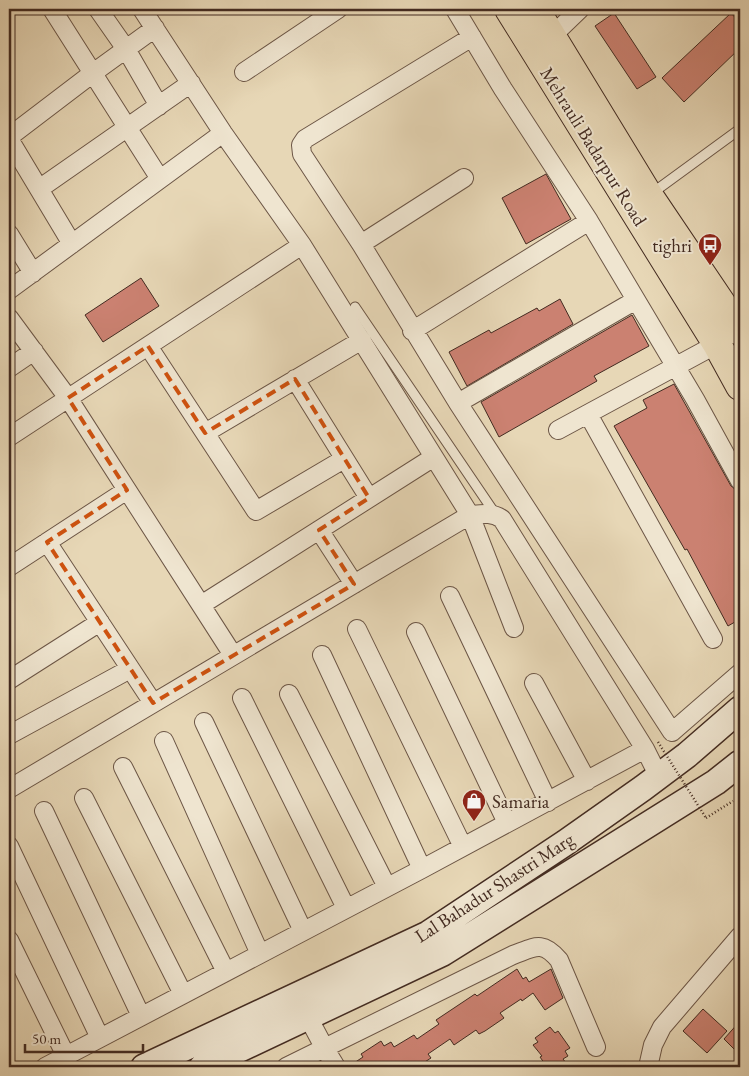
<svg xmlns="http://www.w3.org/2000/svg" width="749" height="1076" font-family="'EB Garamond',serif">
	<rect width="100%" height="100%" fill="#e7d7b6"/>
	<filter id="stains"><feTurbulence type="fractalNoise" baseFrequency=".004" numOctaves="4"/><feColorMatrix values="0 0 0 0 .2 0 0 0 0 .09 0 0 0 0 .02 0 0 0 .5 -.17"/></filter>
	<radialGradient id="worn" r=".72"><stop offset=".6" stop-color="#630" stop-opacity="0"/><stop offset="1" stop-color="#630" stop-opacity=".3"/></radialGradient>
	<path fill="#cb8171" stroke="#432b21" d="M614,13L656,77L637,89L595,26Z
		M731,13L740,23V48L684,102L662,78Z
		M546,174L571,219L526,244L502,198Z
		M141,278L159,306L103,342L85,315Z
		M560,299L573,324L467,386L449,352L489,330L491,333L537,308L539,311Z
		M632,315L649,346L594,376L597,381L499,437L481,402Z
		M674,384L731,486L738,491L740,496V619L728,626L687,549L685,550L614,426L647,408L643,400Z
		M517,969L523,979L526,977L529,982L551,969L563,998L545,1010L533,993L522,1001L521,999L500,1013L504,1018L485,1031L479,1034L476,1030L454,1045L450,1039L428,1054L431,1058L417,1067H348L363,1057L361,1054L381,1041L384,1046L391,1042L394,1047L414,1035L417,1039L439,1024L436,1020L475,994L477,996Z
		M703,1009L727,1031L707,1053L683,1031Z
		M740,1021V1055L724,1039Z
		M550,1027L555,1033L558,1031L570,1048L565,1051L568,1056L563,1059L569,1067H547L540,1057L542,1056L533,1045L538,1042L535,1038Z"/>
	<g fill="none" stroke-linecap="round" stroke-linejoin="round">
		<g stroke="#6c5646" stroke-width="11">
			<path id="service" d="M651,194L740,129
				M355,307L496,515"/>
		</g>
		<g stroke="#6c5646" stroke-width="20">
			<path id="minor" d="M52,9L160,179
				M98,9L126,49L159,106
				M142,9L223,133L302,245L470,515L514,628
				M455,9L503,89L589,221L695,399L740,481
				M552,36L580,9
				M472,37L305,139L301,145L302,154L361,244L458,403L672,732L740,673
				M244,72L338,9
				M9,137L93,73L155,28
				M9,139L72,244
				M39,189L191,83
				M9,234L33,273
				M361,244L464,178
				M9,290L223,133
				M9,318L68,398L233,655
				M412,331L589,221
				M148,346L256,511L344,459
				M9,368L34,351
				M295,379L369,498
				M458,403L636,300
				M588,414L713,639
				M558,430L717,344
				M205,433L362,340
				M9,437L302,245
				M319,530L354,584
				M47,542L153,703
				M9,567L127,490
				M450,596L548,802
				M201,605L434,457
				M357,629L463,847
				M416,632L507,823
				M322,655L422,869
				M9,680L100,622
				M534,683L587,781
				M289,694L387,887
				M242,698L346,908
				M204,722L303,931
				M9,735L130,669
				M164,741L260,954
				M123,767L226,972
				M9,789L470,515C482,514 492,512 502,519L645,749L658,775
				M84,798L183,994
				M44,811L141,1016
				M9,846L100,1038
				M9,940L66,1056
				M308,1017L325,1049L336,1067
				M45,1067L422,869L645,749
				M286,1067L513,955C535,947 542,940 559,960L596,1047
				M648,1067L653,1045L662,1027L740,936"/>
		</g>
		<g stroke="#432b21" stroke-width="28">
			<path id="secondary" d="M144,1067L428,934L565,843L643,788L687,755L740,709
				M202,1067L443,953L716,782L740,763"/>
		</g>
		<g stroke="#432b21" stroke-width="30">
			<path id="primary" d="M509,9L717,344L740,386
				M535,9L649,196L740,331"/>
		</g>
		<path stroke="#432b21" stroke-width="2.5" stroke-dasharray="1 2.5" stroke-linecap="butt" d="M706,818L733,801"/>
		<use href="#service" stroke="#efe5d0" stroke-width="9"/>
		<use href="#minor" stroke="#efe5d0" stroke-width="18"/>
		<use href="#secondary" stroke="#efe5d0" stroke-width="25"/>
		<use href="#primary" stroke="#e7d7b6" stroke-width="28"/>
		<path stroke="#432b21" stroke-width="2.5" stroke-dasharray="1 2.5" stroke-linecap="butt" d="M658,742L706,818"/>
	</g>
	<path fill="none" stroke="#cf520f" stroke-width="4" stroke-dasharray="10 6" stroke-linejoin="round" d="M148,346L205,433L295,379L369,498L319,530L354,584L153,703L47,542L127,490L68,398Z"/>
	<defs>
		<g id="bus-pin" transform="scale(1.25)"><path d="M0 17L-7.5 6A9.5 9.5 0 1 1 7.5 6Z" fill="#8f2418" stroke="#efe5d0"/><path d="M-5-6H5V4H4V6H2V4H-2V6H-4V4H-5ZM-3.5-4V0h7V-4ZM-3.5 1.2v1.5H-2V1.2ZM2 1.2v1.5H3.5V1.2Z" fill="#fff"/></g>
		<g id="shop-pin" transform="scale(1.25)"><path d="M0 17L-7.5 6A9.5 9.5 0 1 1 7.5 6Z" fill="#8f2418" stroke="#efe5d0"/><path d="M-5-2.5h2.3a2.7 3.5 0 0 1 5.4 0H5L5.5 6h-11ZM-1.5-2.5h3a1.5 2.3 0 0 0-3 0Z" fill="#fff"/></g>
	</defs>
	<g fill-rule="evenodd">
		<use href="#bus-pin" x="710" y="245"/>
		<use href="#shop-pin" x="474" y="801"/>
	</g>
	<g text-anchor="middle" stroke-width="4" stroke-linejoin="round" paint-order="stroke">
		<g font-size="19" fill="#432b21" stroke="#efe5d0">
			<text transform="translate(594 146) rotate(58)" y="7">Mehrauli Badarpur Road</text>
			<text transform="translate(494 887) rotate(-33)" y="7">Lal Bahadur Shastri Marg</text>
		</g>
		<g font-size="19" fill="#432b21" stroke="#efe5d0" text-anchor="end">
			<text x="692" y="252">tighri</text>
			<text x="492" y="808" text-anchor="start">Samaria</text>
		</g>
	</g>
	<rect width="749" height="1076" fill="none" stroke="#e7d7b6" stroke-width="30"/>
	<rect x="10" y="10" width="729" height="1056" fill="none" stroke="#432b21" stroke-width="2.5"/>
	<rect x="15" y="15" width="719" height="1046" fill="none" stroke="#432b21"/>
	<path d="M25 1044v8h118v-8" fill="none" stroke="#432b21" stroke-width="2.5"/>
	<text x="32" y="1044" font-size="15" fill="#432b21" stroke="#efe5d0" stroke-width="4" paint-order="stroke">50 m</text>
	<rect width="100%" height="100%" filter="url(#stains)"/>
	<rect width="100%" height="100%" fill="url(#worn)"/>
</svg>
